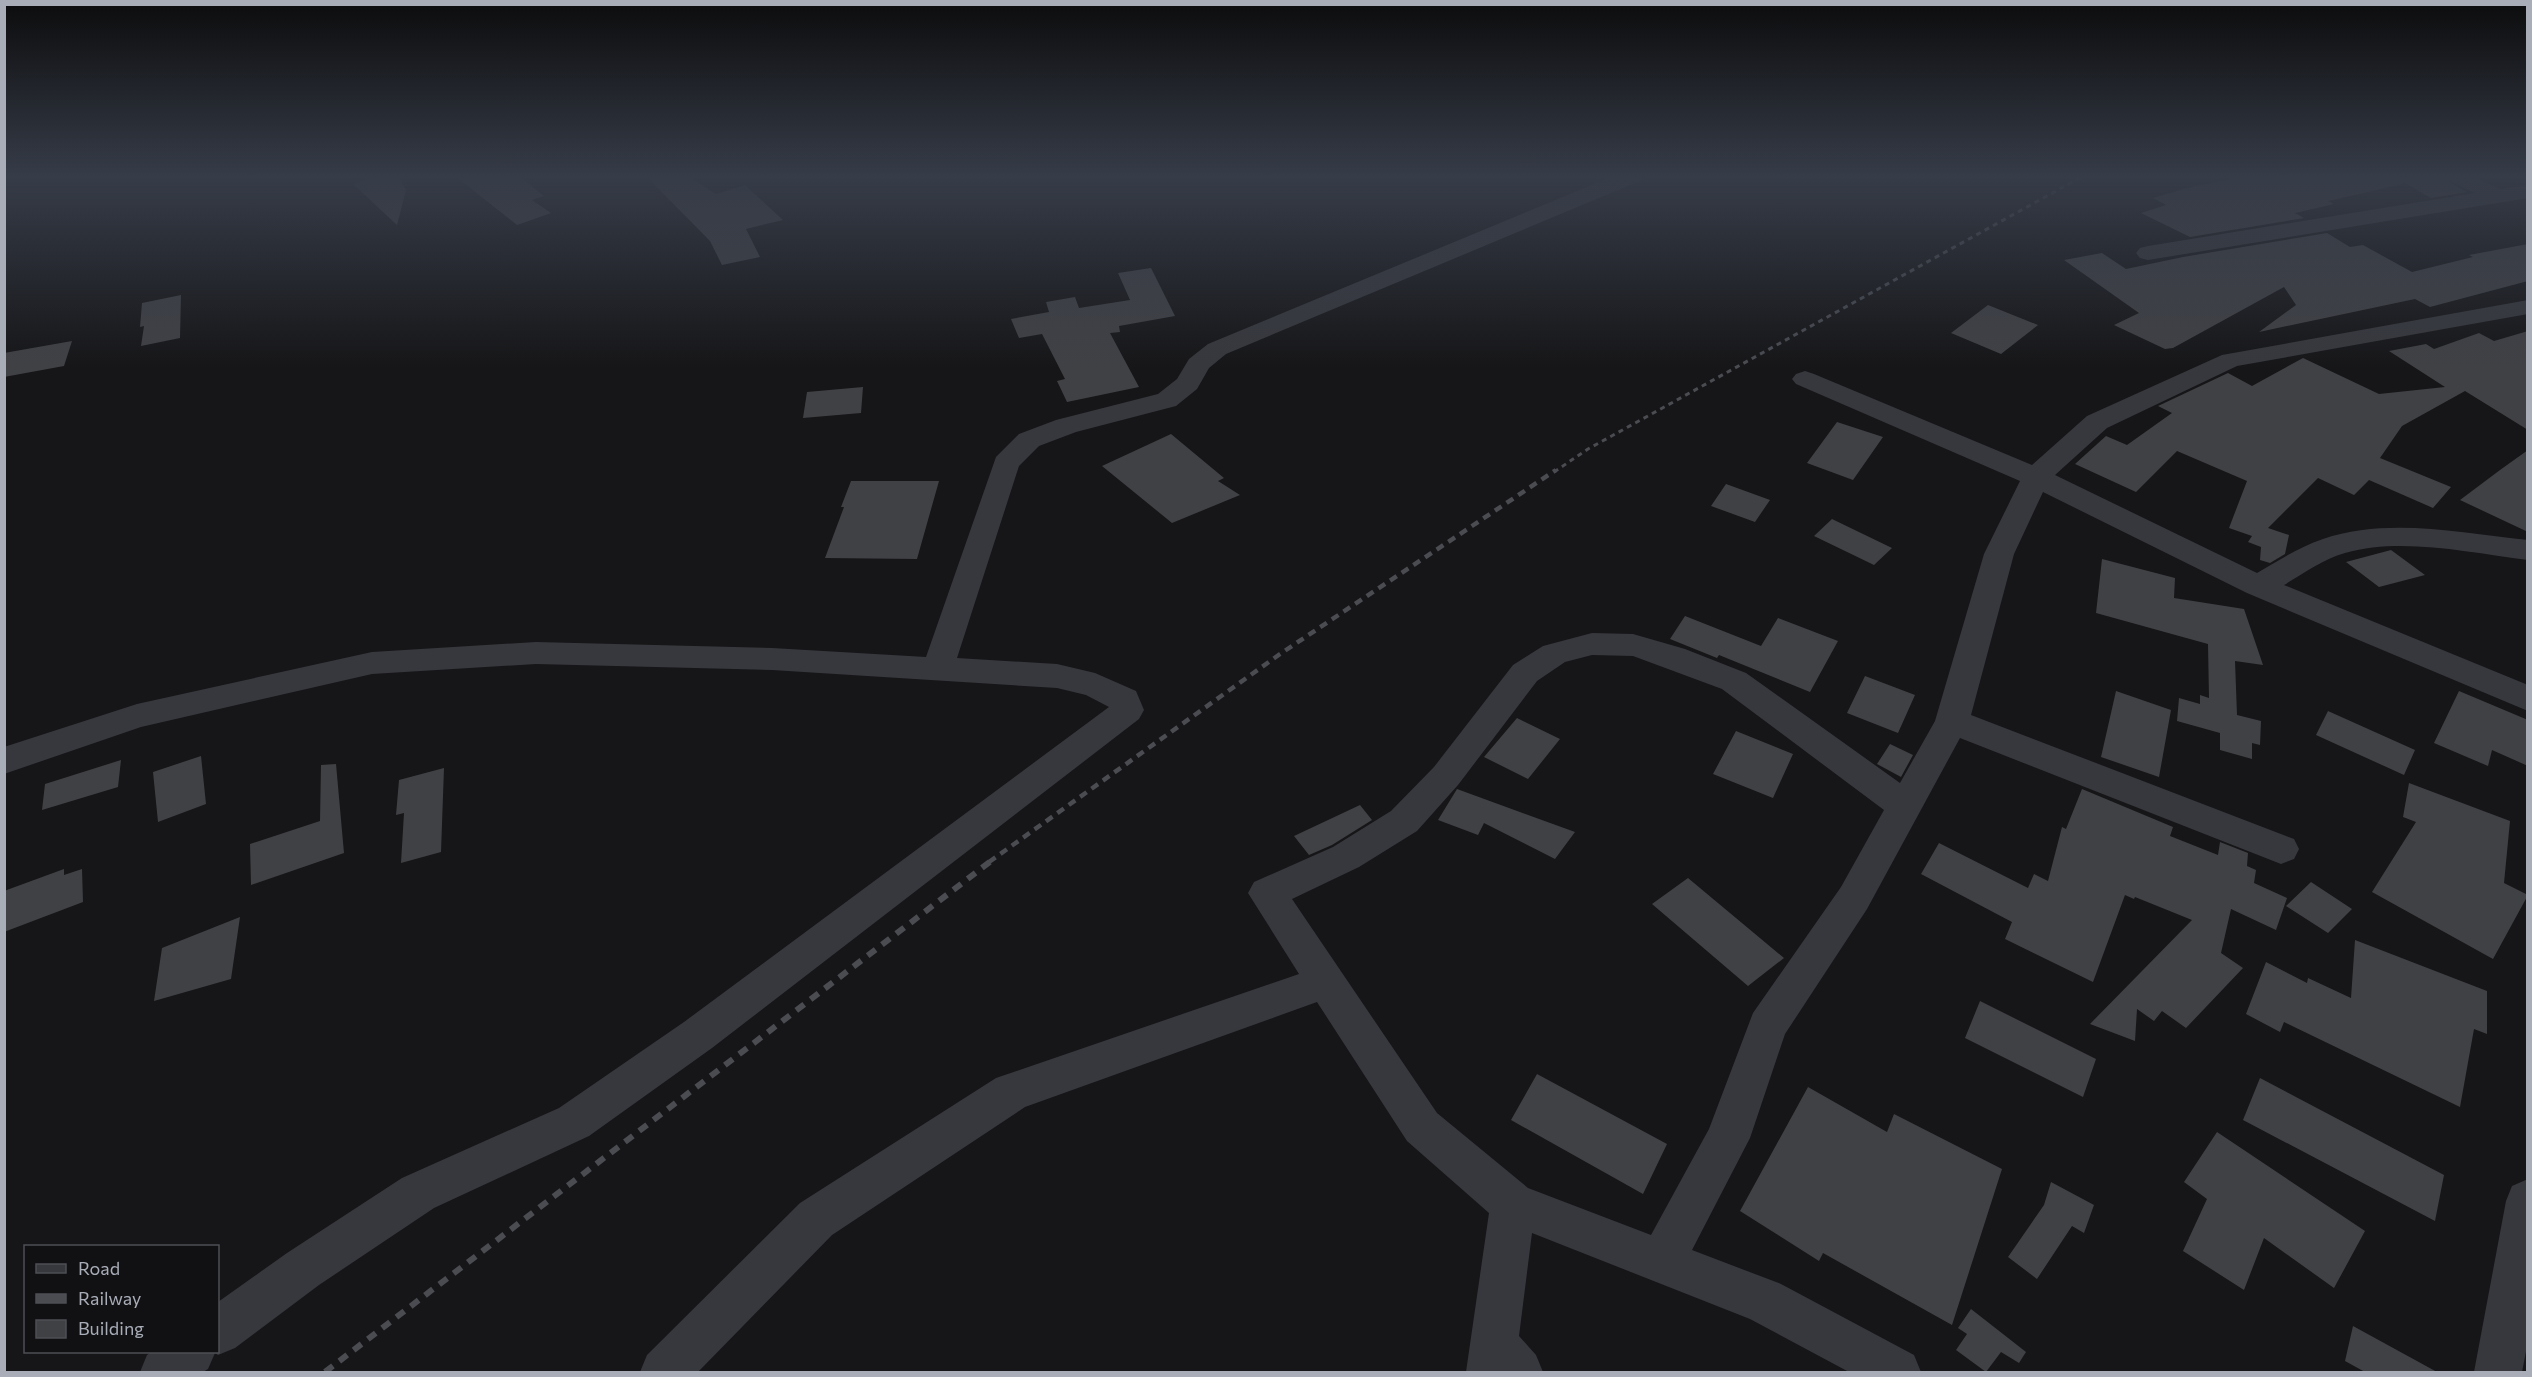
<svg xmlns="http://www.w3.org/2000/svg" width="2532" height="1377" font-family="Commissioner,sans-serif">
	<rect width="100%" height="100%" fill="#161618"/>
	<path fill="#404145" d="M382,175H398L406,190L397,225L353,184Z
		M454,175H518L544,196L532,200L551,213L517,225Z
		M645,175H686L716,194L745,185L783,220L746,229L760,257L722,265L710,241Z
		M2250,175H2437L2467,192L2431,198L2403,182V184L2328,201L2334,204L2295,213L2304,218L2190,237L2141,213L2166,205L2153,198L2187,188Z
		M2327,233L2350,247L2363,245L2412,272L2473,257L2469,255L2528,244V281L2430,307L2415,299L2259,332L2296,305L2284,287L2173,348L2165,349L2114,325L2139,313L2064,260L2102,253L2126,269L2183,257Z
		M1151,268L1175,316L1119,326L1120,332L1110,333L1139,387L1067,402L1057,381L1065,379L1042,334L1019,338L1011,319L1049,312L1046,302L1075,297L1079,308L1130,300L1118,273Z
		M181,295L180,338L141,346L144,326L140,327L142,303Z
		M1988,305L2038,325L2001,354L1951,333Z
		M2528,331V430L2465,391L2402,426L2380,458L2451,487L2433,508L2369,480L2354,495L2318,478L2268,528L2289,535L2285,554L2270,563L2260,560L2261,547L2248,542L2252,536L2229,528L2247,481L2177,451L2136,492L2075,464L2106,436L2127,445L2172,413L2158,406L2228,373L2252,386L2303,358L2379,394L2445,387L2389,351L2426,344L2434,349L2479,333L2494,341Z
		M72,341L64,366L4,377V353Z
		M863,387L861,413L803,418L807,392Z
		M1837,422L1883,437L1853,480L1807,463Z
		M1171,434L1224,478L1218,481L1240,495L1172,523L1102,466Z
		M2528,450V532L2460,500L2500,470Z
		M851,481H939L917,559L825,558L844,507H841Z
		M1726,484L1770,500L1755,522L1711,506Z
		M1832,519L1892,548L1874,565L1814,536Z
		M2391,550L2425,575L2379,587L2346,562Z
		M2102,559L2175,578L2174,598L2244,609L2263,665L2235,661L2237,715L2261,721L2260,745L2252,743V759L2220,750V733L2177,721L2179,698L2200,704V695L2209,698L2208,644L2096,613Z
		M1685,616L1761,646L1778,618L1838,641L1810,692L1719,655L1717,658L1670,639Z
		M1865,676L1915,695L1898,733L1847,713Z
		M2116,691L2171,710L2159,777L2101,757Z
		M2459,691L2528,720V766L2492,750L2488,766L2434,743Z
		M2328,711L2415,750L2404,775L2316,735Z
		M1517,718L1560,739L1528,779L1484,757Z
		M1736,731L1793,754L1773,798L1713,774Z
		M1890,744L1913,755L1901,777L1877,764Z
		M201,756L206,804L158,822L153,772Z
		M121,760L118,787L42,810L45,784Z
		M336,764L344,853L251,885L250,844L320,821L321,765Z
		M444,768L441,852L401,863L404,813L396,815L399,780Z
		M2409,783L2510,821L2504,883L2528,895L2493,959L2372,892L2416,822L2403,817Z
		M1457,789L1575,832L1555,859L1484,823L1478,835L1438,820Z
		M2082,789L2173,827L2170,836L2218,855L2220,842L2248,853L2247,866L2256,870L2254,883L2287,898L2276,930L2231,909L2221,953L2243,968L2186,1028L2162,1011L2154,1021L2137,1009L2135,1041L2090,1024L2192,920L2135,897L2134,899L2125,895L2093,982L2005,939L2012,922L1921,874L1939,843L2028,888L2034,874L2048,881L2062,827L2066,829Z
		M1360,805L1372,820L1332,845L1309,855L1294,836Z
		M64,869V875L82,869L83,902L4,932V891Z
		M1688,878L1784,958L1748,986L1652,904Z
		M2311,882L2352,909L2328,933L2286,906Z
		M240,917L231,979L154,1001L162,948Z
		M2355,940L2487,991V1034L2474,1029L2460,1107L2284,1022L2280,1032L2246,1014L2266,962L2307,983L2308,978L2351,998Z
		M1980,1001L2096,1059L2083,1097L1965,1038Z
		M1537,1074L1667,1144L1643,1194L1511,1120Z
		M2260,1078L2444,1175L2435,1221L2243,1120Z
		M1808,1087L1887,1132L1894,1114L2002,1169L1952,1325L1823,1253L1819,1261L1740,1211Z
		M2217,1132L2365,1231L2334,1288L2264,1238L2244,1290L2183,1251L2207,1199L2184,1182Z
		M2051,1182L2094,1205L2084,1233L2072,1226L2037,1279L2008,1257L2044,1205Z
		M1971,1309L2026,1352L2019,1363L2001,1352L1986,1372L1956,1350L1967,1334L1958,1328Z
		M2353,1326L2437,1372H2365L2345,1361Z"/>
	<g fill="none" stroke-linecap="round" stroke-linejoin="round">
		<path fill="#37383d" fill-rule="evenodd" d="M1616,175H1645L1642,180L1226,354L1209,368L1197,389L1176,406L1076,432L1039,446L1019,466L957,658L1057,664L1095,673L1136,691L1144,710L1139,719L712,1048L589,1136L434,1208L319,1285L235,1348L218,1355L215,1353L208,1369L203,1372H140L147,1355L151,1352H218V1302L287,1253L402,1178L559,1108L684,1022L1109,707L1086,695L1057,688L772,670L536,664L372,674L141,727L4,774V747L137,704L372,652L536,642L772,648L926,657L996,457L1019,434L1056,420L1158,394L1177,379L1189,359L1208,344Z
			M2444,175H2471L2500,189L2528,185V198L2148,260L2140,258L2136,253L2140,248L2148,246L2475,193L2447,180Z
			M2528,300V314L2237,366L2107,428L2055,475L2257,573C2278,561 2299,547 2323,539C2388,517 2460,533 2528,540V560C2469,553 2403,537 2345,553C2323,559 2303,574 2284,585L2528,685V711L2247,593L2043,492L2014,554L1971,715L2294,839L2299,849L2294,859L2281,864L1960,738L1867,909L1785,1034L1750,1138L1692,1250L1781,1284L1914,1355L1921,1372H1849L1750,1319L1532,1233L1519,1336L1536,1355L1543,1372H1466L1489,1213L1407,1141L1317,1002L1025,1107L832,1235L698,1372H640L647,1355L800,1203L996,1078L1299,974L1248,893L1254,882L1333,847L1391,811L1434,767L1513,665L1543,646L1592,633L1633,634L1685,649L1746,673L1900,783L1935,721L1984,554L2020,481L1796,384L1792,379L1796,374L1805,371L1814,374L2032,465L2087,416L2222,355ZM1592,655L1633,656L1722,689L1884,810L1841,887L1753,1013L1709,1129L1651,1235L1528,1188L1437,1113L1292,899L1359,867L1417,831L1458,785L1537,681L1565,662Z
			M2528,1179V1341L2522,1372H2474L2506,1201L2512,1186Z"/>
		<path stroke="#4a4c52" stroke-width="3" stroke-dasharray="5 4.5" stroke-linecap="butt" d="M1554,472L1588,449L2085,175"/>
		<path stroke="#4a4c52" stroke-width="4.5" stroke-dasharray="8 6" stroke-linecap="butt" d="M989,862L1280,654L1556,470"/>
		<path stroke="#4a4c52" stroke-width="6" stroke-dasharray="10 8" stroke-linecap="butt" d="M325,1372L991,861"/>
	</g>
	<linearGradient id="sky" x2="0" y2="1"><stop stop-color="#0c0c0d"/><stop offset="0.48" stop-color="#363c48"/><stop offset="1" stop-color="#363c48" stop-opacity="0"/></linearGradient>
	<rect width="2532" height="368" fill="url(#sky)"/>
	<rect width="2532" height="1377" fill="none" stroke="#a8adb8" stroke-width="12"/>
	<rect x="24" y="1245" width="195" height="108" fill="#111113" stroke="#4d4f55" stroke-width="1.5"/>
	<rect x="36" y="1264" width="30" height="9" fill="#37383d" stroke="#4d4f55" stroke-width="1.5"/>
	<text x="78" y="1275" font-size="18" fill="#a8adb8">Road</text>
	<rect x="36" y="1294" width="30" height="9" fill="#4a4c52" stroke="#4d4f55" stroke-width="1.5"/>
	<text x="78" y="1305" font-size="18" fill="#a8adb8">Railway</text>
	<rect x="36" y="1320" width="30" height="18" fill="#404145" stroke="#4d4f55" stroke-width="1.5"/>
	<text x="78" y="1335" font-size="18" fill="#a8adb8">Building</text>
</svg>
